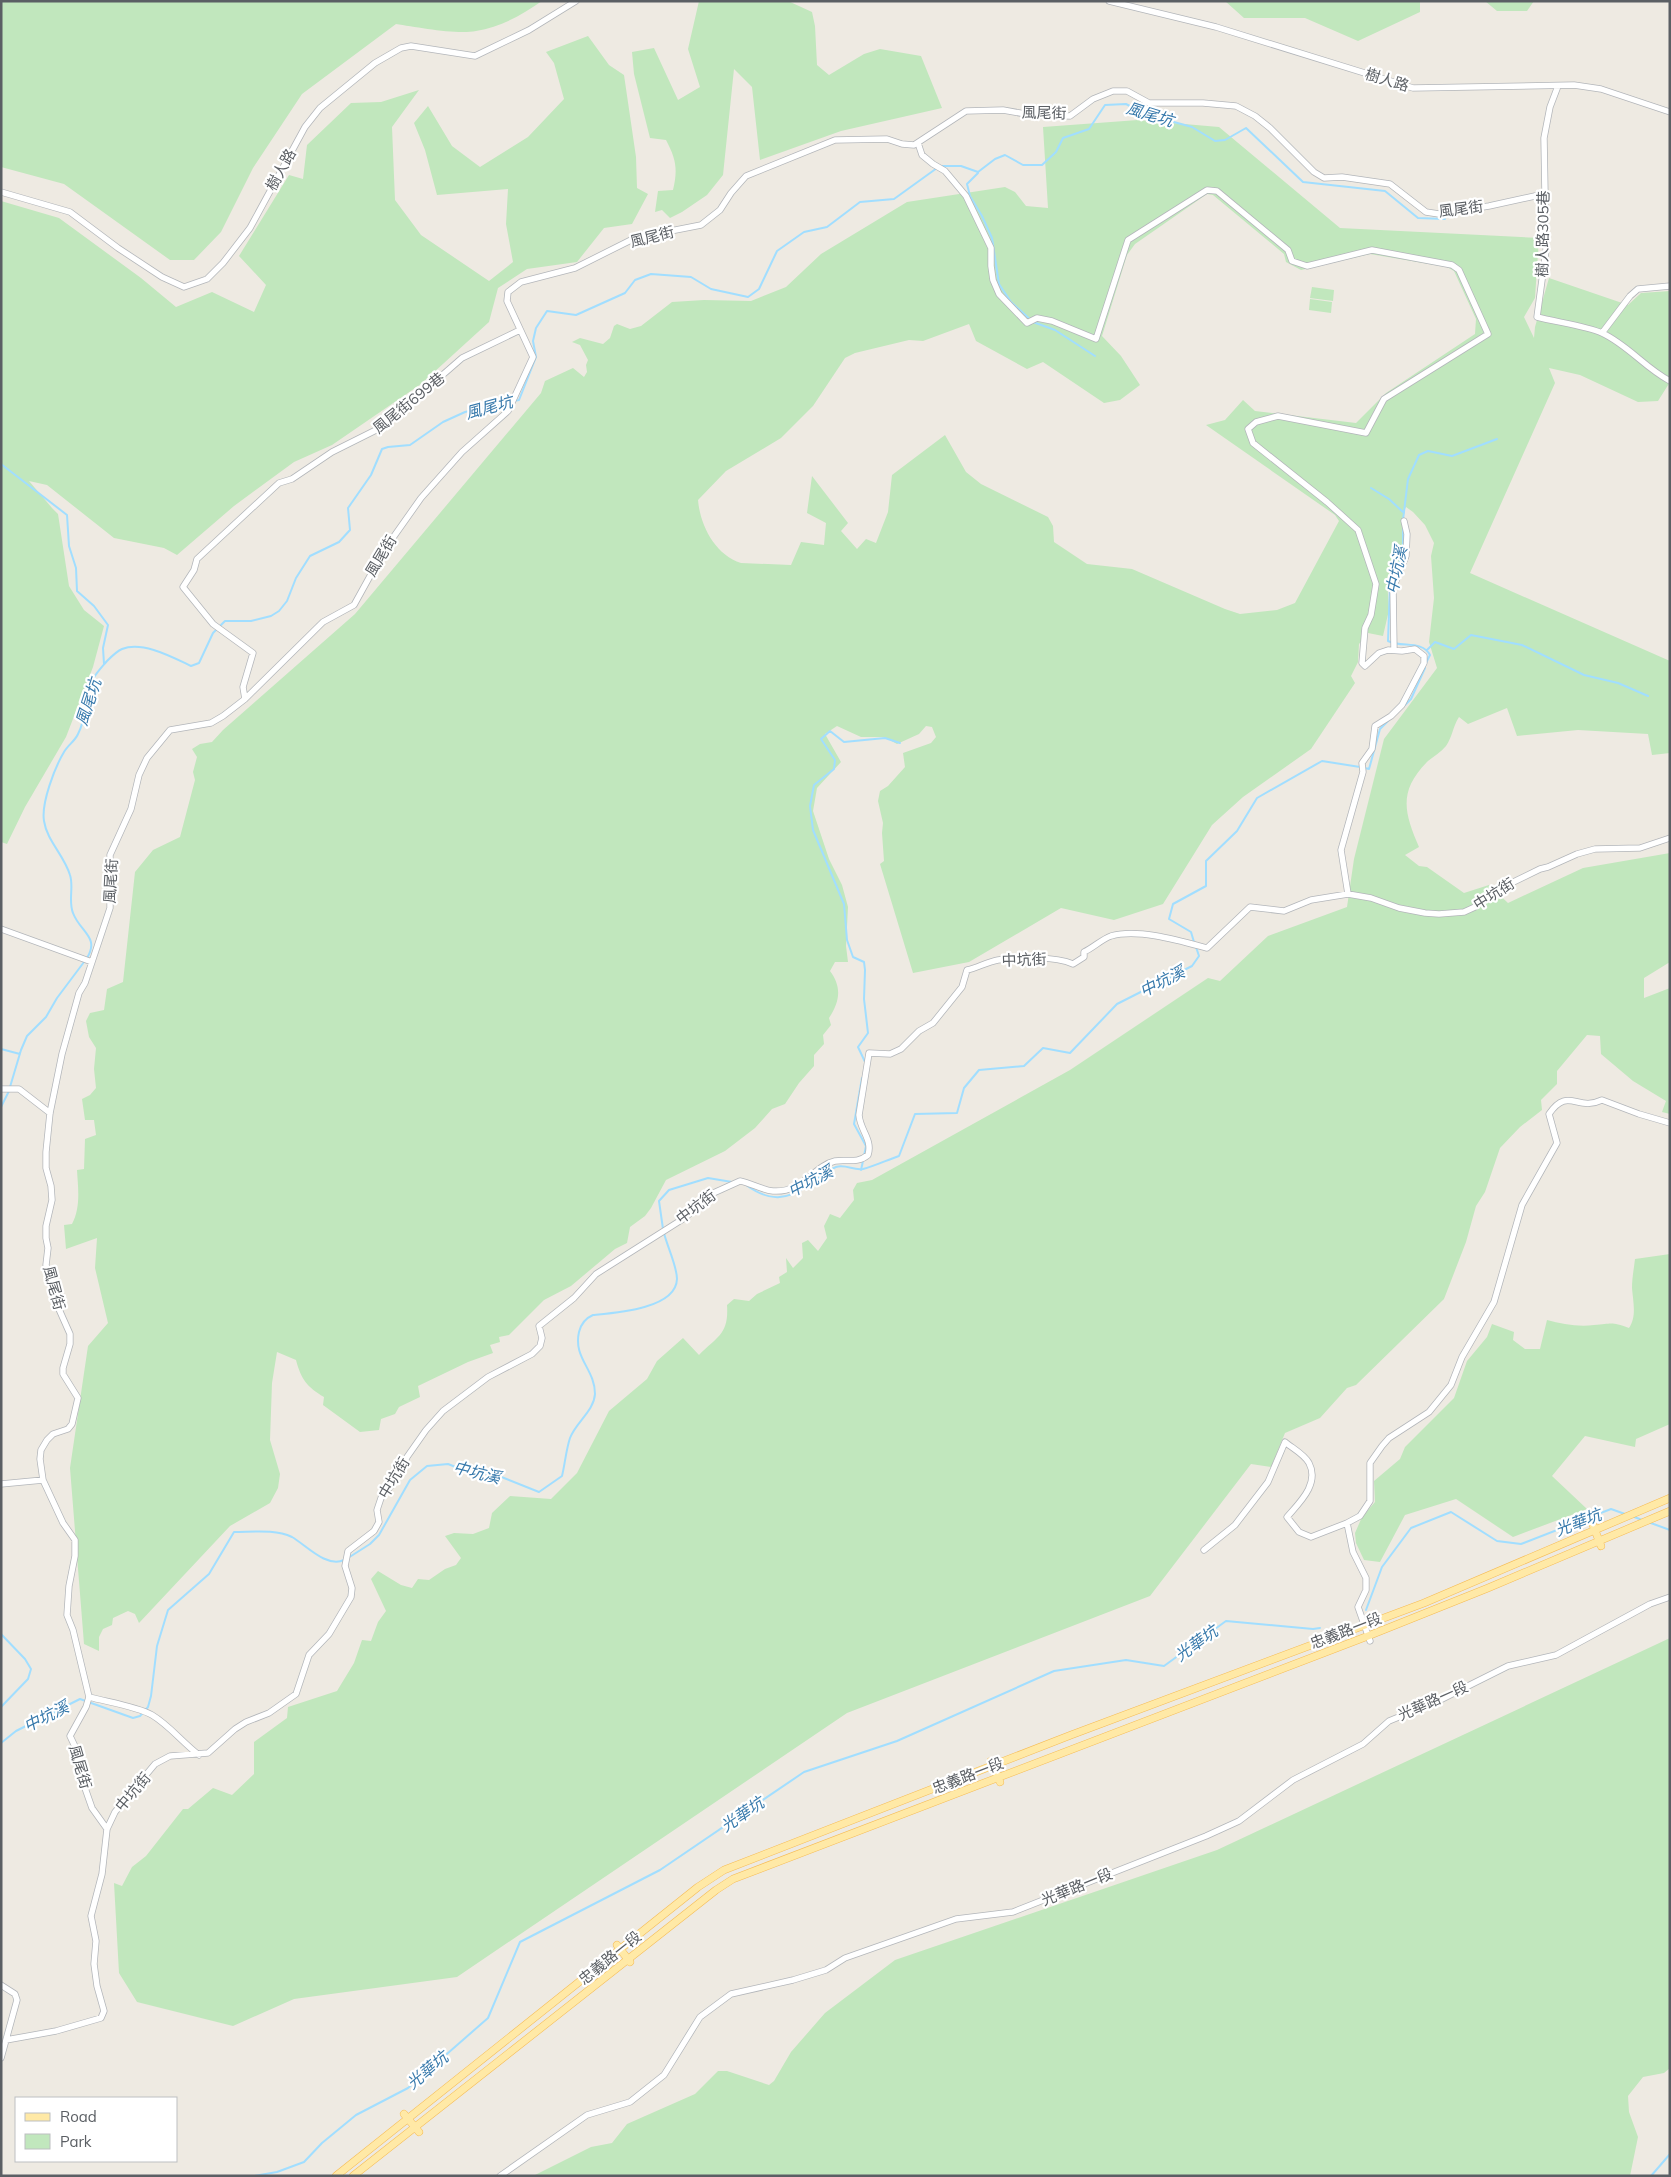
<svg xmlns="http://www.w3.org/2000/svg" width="1671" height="2177" font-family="Mulish,'Noto Sans TC',sans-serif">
	<rect width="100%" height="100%" fill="#eeeae2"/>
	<path fill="#c1e7bd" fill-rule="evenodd" d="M1,1H542C522,15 501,27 476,31C457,35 416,27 396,24L302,94L253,168L221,232L194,260H170L64,184L1,167Z
		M699,1H788L812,12L815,26L817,65L829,75L864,54L880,49L921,56L942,108L841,131L760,160L752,87L734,69L723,175L707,195L682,212L670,218L662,210L655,212L658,191L673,190C678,169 676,159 666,140L650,138L634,74L632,52L654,48L678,100L700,87L688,49Z
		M1225,1H1420V12L1358,41L1305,18H1244Z
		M1485,1H1534L1527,11H1497Z
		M588,36L609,65L624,75L636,157L637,188L648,194L632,224L604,228L577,262L527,269L498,288L489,322L421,384L332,445L294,462L234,506L177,555L164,548L114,538L47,485L29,481L52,508L58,514L69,586L84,610L104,626L93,667L66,737L25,807L7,844L1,842V201L59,218L141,278L176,307L212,292L254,312L266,285L239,256L289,175L303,179L307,145L351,103L381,102L419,90L392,127L395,200L421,235L489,281L513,262L506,224L508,189L437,195L425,150L414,123L428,106L452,146L480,167L528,137L564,99L554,63L546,52Z
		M1138,120L1219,127L1340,228L1539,238L1535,298L1524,317L1534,338L1535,327L1549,278L1628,305L1641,293L1670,291V382L1658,401L1638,402L1580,375L1549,368L1555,383L1470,573L1670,661V753L1652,755L1648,734L1578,730L1517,736L1507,708L1468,724L1459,717C1453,726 1452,738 1446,746C1441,752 1434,756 1428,761C1398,791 1404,812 1419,847L1405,855L1419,866L1427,867L1464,893L1489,885L1508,903L1583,868L1670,853V962L1644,978V998L1670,988V1114L1662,1112L1666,1101L1633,1081L1601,1054L1600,1036L1587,1035L1557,1071V1084L1541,1100L1542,1110L1520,1127L1500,1148L1485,1192L1476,1206L1466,1242L1444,1299L1356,1385L1347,1388L1320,1418L1285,1433L1271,1467L1251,1464L1150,1596L847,1713L457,1977L294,1999L233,2026L137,2002L119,1973L114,1883L122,1886L132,1867L146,1856L183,1809H188L213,1788L232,1795L254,1774V1742L287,1718L288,1707L337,1691L354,1663L362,1640L371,1641L378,1622L386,1611L371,1579L378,1571L401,1585L412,1588L418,1579L429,1580L445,1569L456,1565L461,1558L445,1536L454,1533L473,1534L489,1528L492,1513L510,1496L551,1499L577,1473L609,1411L647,1379L657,1361L683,1338L699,1355C718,1336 729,1334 727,1305L734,1299L749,1301L757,1294L780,1283L779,1277L787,1272L786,1258L793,1268L803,1258L802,1243L808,1240L818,1251L827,1238L824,1226L830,1214L840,1218L854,1200L853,1190L857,1183L872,1180L1070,1070L1208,978L1220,981L1268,936L1347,907L1354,859L1384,739L1437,668L1429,642L1434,598L1431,556L1434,543L1425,525L1413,512L1406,507C1397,524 1411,547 1400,565C1397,570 1391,575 1387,580L1389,610L1383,636L1368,633L1359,644L1358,662L1351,676L1355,683L1311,749L1243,797L1212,825L1163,904L1114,920L1061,908L969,962L913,973L880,864L884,861L882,833L883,823L878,801L880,791L888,786L905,767L903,753L931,743L936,737L932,727L926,726L919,734L897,744L884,737H861L837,726L825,734L841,762L817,788L813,811L829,859L842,885L848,907L846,946L848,962H835L830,971C842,987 840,1001 829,1018L831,1025L823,1035L824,1044L814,1055V1066L799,1083L785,1104L772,1109L755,1128L725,1151L666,1180L651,1208L645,1216L630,1227L627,1243L615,1249L571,1286L544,1300L509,1335L499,1337L500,1342L490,1345L493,1353L468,1362L418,1386L420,1397L399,1407L395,1414L381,1419L379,1430L360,1432L323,1405L324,1397C307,1387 301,1379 296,1360L277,1352L272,1383L270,1440L280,1474L278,1488L270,1503L230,1526L139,1623L135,1614L128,1611L113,1618L112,1625L103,1629L99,1637V1651L84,1644L70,1468L88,1346L108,1323L95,1268L97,1238L66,1249L64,1225L72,1224C81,1207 78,1188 77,1170L84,1169L85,1139L96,1135L94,1120H85L82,1099L90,1095L96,1088L94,1069L96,1048L89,1037L86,1021L90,1013L104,1010L107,989L123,982L135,872L153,850L180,837L195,780L193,772L197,757L192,749L200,744L212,742L223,730L355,614L541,393L545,381L573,368L584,377L587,372L586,365L588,360L580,345L572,342L580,338L603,344L610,338L614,326L617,324L630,329L641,326L672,302L704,300L751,301L786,287L821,254L907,202L1005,187L1015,192L1026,206L1048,208L1043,127ZM1207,194L1213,195L1284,254L1286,262L1301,270L1370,254L1447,267L1454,271L1476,319L1475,334L1386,393L1356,423L1255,411L1243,400L1225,420L1206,425L1335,515L1339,521L1295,603L1277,610L1240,614L1225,609L1132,569L1087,564L1054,542L1053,526L1048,517L981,484L966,472L945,435L892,475L888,512L876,543L866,539L857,549L841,531L848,523L812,476L807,513L826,523L824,545L801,542L791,565L741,563C715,555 700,525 698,500L726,471L781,438L813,406L845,358L855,353L909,340L923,341L969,324L976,341L1027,369L1043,362L1104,403L1120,400L1140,385L1121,356L1102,336L1127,255L1135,244Z
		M1312,287L1334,290L1333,301L1310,298Z
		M1310,299L1332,302L1331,313L1309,310Z
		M1670,1254V1424L1636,1439L1635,1447L1585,1436L1552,1476L1587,1509L1513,1537L1456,1499L1405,1515L1380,1562L1364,1560L1356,1543L1355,1533L1362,1517L1375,1502L1374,1481L1400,1459L1405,1447L1454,1398L1467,1361L1487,1337L1492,1324L1514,1332L1513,1340L1525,1349H1540L1547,1320C1562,1324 1578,1327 1594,1325C1612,1324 1610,1321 1629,1328C1637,1317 1633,1301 1632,1288C1632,1278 1634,1268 1635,1259Z
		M1670,1638V2068L1664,2073L1643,2077L1628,2096L1629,2112L1638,2137L1630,2176H533L591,2147L612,2143L627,2124L695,2094L718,2071H727L769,2085L774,2081L791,2052L825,2013L895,1960L1217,1850Z"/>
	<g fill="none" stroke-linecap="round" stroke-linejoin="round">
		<path stroke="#a1deff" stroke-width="2" d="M941,166H961L978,172L995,159L1005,155L1023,165H1042L1056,152L1063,138L1089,129L1105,105L1126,104L1145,114L1192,127L1215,141L1225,140L1246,128L1303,182L1385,191L1418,218L1445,219
			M978,173L967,184L970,196L982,216L992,238L999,284L1011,302L1033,322L1055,330L1095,356
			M514,401L519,400L536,357L533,341L536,328L547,311L576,315L625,293L635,280L651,274L691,277L711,289L748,297L759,289L777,251L804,232L827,227L860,202L894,199L937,168
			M1,464L67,515L69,546L76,568L77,591L94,606L108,625L103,648L104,664
			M1371,488L1389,499L1404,513
			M1403,520L1408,479L1419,455L1428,451L1452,456L1497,439
			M1403,527V554L1390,585L1388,641C1402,648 1422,640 1430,655L1426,663
			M1427,650L1435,642L1454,649L1471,635L1522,645L1584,675L1618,683L1648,696
			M1405,705L1411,699L1425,668
			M1365,768L1369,769L1380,729L1389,720
			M1194,942L1191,932L1169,919L1173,904L1206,886V861L1237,831L1257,798L1322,761L1360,767
			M87,958C100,937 80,932 73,913C68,901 74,887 70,875C64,855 47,841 44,821C41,803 55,767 64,752C68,745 75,741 78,734C87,717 86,696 93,679C97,672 102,667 107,661C111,657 117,651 122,649C143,641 172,657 191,666L199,663L213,633L225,621H251L271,616L279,611L287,601L296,578L310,556L339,542L350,530L348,508L371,475L382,449L388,447L410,445L443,422L465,412L510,402
			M1,1049L20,1054
			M866,1064L858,1047L868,1033L864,999L865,970L864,962L853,957L847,940L844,904L813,830L810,806L814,785L834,769L835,760L821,739L830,731L844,742L885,738L900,743
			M862,1078L854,1124L866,1146L864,1156
			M10,1087L21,1050L27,1036L46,1017L57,998L84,962
			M1,1107L9,1091
			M861,1170L863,1161
			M746,1185C770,1202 786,1201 810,1184C819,1178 826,1171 836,1167C846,1164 854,1171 863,1169C875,1166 887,1160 899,1156L915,1114L957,1113L964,1088L979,1070L1024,1066L1043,1048L1070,1053L1117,1004L1192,966L1199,956L1196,947
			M663,1229L659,1201L669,1190L708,1178L732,1182
			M1632,1516L1642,1520
			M1648,1522L1670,1530
			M348,1558L370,1544L379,1535L410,1480L427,1466L448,1464L471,1473L494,1474L539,1492L562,1476C565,1464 566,1450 570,1438C576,1422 594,1411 595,1394C595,1369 573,1358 579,1332C581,1324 586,1318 593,1315C615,1313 676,1309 677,1279C677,1266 667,1246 664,1233
			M1366,1610L1382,1567L1411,1528L1451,1512L1497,1541L1521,1544L1611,1509L1625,1514
			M1,1634L25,1659L31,1669L28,1679L1,1707
			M1,1743L16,1731L80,1699L133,1718L140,1716L148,1707L151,1696L157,1646L168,1610L209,1574L234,1532C253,1532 275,1529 292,1537C306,1545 326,1568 344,1560
			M254,2176L277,2172L304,2162L322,2143L356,2115L408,2088L488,2018L520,1942L660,1870L804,1772L897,1741L1054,1671L1126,1660L1164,1666L1226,1621L1313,1629L1320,1628
			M1651,2176L1670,2154"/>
		<g stroke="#b3b6ba" stroke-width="7">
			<path id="minor" d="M1109,1L1216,27L1413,88L1574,85L1601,89L1670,112
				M1558,86L1550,107L1544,138L1546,250L1537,317C1556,322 1586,326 1602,333C1628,345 1645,368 1670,381
				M918,143L922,155L933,164L945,171L966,196L991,248V266L993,280L999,294L1027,323L1037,318L1052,321L1096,339L1128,240L1207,190L1217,191L1288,250L1292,261L1307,266L1372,250L1452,265L1459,270L1488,334L1384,399L1366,433L1278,416L1256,422L1248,429L1253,443L1327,502L1358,530L1376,584L1371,615L1365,628L1362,663L1365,666L1379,653L1388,650L1402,651L1415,649L1424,656V663L1402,705L1391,716L1375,726L1372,749L1362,763L1363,772L1341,850L1348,894
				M1,192L70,212L118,248L162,277L184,287L207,279L223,263L250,228L305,127L320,108L375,63L401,48L411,46L475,56L529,30L576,1
				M1602,333L1630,296L1638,289L1670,286
				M1394,650L1393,588L1406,556L1407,534L1404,521
				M245,699L243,687L253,653L213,624L183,587L194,570L197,559L279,483L292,479L332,452L384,426L462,358L520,330
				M1,929L92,962
				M1,1089H19L50,1113
				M1,1484L43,1480
				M1347,1523L1360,1516L1370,1501V1463L1382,1446L1389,1438L1429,1412L1451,1385L1462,1357L1494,1302L1522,1205L1557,1143L1549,1114C1568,1086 1577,1112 1602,1100L1639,1114L1670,1123
				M1204,1550L1235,1525L1268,1482L1285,1442C1292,1448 1304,1454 1309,1463C1320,1484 1299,1503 1287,1517L1299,1532L1311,1537L1347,1523L1353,1552L1366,1578V1590L1358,1607L1370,1641
				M89,1697C107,1702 136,1706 152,1715C169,1725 183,1743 199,1755
				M107,1829L92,1808L79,1771L80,1757L70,1736L86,1707L89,1697L73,1630L67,1615L69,1586L75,1556V1540L63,1523L43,1480L40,1459L41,1450L47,1440L53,1434L68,1429L72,1424L78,1398L63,1374V1368L70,1344V1334L58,1307L46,1265L48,1248L46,1238V1226L52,1200L51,1186L46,1168V1152L50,1113L62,1054L79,993L85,983L110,908V855L131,809L139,775L147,758L170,730L211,723L223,716L245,699L323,622L354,605L385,549L421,498L462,452L508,411L533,357L507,301L508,292L521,282L575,268L635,238L701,225L720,210L731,193L746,176L835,140L887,139L902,144L914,145L966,111L1003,110L1031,115L1070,116L1093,99L1113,91H1127L1149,103H1203L1236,106L1255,116L1270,128L1314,172L1324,178L1342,177L1390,184L1426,212L1439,214L1489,206L1544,194
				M1,1985L15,1994L17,2000L1,2058
				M6,2040L56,2031L101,2018L104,2011L97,1986L94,1964L96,1941L91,1916L102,1874L107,1829L115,1812L155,1764L170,1756L208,1753L235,1729L246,1722L269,1713L296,1694L309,1655L329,1634L351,1597L352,1588L345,1566L348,1551L374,1531L379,1522L377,1510L381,1498L398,1477L407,1457L426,1430L443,1411L488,1377L532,1354L540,1346L542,1338L539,1326L574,1298L596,1274L607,1267L686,1217L709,1195L740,1181C751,1183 762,1190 773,1191C803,1193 813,1166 835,1161C847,1159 857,1164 868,1155C873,1140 860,1130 859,1115L869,1053L890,1054L901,1049L919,1031L933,1023L962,987L967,970C977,968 987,962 998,960C1018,957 1055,956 1073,964L1084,957V952C1093,948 1102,939 1111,936C1138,928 1181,941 1207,948L1250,907L1284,911L1311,900L1348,894L1371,898L1399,908L1425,913L1439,914L1464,912L1475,907L1495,891L1540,869L1548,867L1577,854L1595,849L1640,848L1670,838
				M500,2176L587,2115L630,2102L664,2075L700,2017L731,1994L793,1980L826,1970L845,1958L956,1919L1013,1912L1206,1836L1239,1821L1293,1780L1363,1744L1389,1721L1440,1700L1508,1666L1556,1655L1650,1604L1670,1597"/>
		</g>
		<g stroke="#f6bb53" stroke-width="8">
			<path id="major" d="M1593,1525L1601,1546
				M991,1761L1000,1782
				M617,1945L630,1962
				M404,2114L419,2132
				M336,2176L698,1887L724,1870L1071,1735L1424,1603L1670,1498
				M353,2176L716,1890L733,1879L1368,1636L1488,1588L1670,1511"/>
		</g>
		<use href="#minor" stroke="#fff" stroke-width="5.5"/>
		<use href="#major" stroke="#ffe9a6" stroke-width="7"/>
	</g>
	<g text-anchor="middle" stroke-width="4.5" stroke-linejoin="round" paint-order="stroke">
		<g font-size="15" fill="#5b5f64" stroke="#fff">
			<text transform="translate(1387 80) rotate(17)" y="5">樹人路</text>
			<text transform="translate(1044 113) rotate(1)" y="5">風尾街</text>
			<text transform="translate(281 170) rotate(-61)" y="5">樹人路</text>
			<text transform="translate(1461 209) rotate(-7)" y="5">風尾街</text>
			<text transform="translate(1543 234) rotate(-89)" y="5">樹人路305巷</text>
			<text transform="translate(652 237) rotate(-14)" y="5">風尾街</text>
			<text transform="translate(409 403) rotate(-39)" y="5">風尾街699巷</text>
			<text transform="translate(381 556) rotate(-59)" y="5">風尾街</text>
			<text transform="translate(111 881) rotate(-87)" y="5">風尾街</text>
			<text transform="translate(1494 894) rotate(-32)" y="5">中坑街</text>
			<text transform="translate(1024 960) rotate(-2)" y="5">中坑街</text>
			<text transform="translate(696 1207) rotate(-37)" y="5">中坑街</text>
			<text transform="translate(54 1288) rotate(75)" y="5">風尾街</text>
			<text transform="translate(394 1478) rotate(-59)" y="5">中坑街</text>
			<text transform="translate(1346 1631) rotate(-21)" y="5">忠義路一段</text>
			<text transform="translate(1433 1701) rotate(-24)" y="5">光華路一段</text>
			<text transform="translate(80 1767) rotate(74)" y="5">風尾街</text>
			<text transform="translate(968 1776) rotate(-21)" y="5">忠義路一段</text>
			<text transform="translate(133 1792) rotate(-50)" y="5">中坑街</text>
			<text transform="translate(1077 1887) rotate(-22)" y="5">光華路一段</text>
			<text transform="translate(610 1958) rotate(-39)" y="5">忠義路一段</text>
		</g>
		<g font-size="16" font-style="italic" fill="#387aac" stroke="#fff">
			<text transform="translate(1150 114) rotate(17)" y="6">風尾坑</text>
			<text transform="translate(489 407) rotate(-15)" y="6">風尾坑</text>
			<text transform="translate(1396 570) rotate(-78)" y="6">中坑溪</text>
			<text transform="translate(88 702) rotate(-72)" y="6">風尾坑</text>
			<text transform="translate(1162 981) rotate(-27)" y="6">中坑溪</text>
			<text transform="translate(810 1181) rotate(-28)" y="6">中坑溪</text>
			<text transform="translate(477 1472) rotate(14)" y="6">中坑溪</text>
			<text transform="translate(1578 1522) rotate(-21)" y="6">光華坑</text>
			<text transform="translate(1196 1643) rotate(-36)" y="6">光華坑</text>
			<text transform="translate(46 1716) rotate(-27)" y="6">中坑溪</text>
			<text transform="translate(742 1814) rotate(-34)" y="6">光華坑</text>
			<text transform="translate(427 2070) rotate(-40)" y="6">光華坑</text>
		</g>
	</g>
	<rect width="1671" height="2177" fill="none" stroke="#5b5f64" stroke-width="5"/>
	<rect x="15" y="2097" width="162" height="65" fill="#ffffff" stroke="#bdbfc1"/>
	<rect x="25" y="2113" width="25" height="8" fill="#ffe9a6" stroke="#bdbfc1"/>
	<text x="60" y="2122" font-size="15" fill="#5b5f64">Road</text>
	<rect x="25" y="2134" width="25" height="15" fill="#c1e7bd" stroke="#bdbfc1"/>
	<text x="60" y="2147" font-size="15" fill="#5b5f64">Park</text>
</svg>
